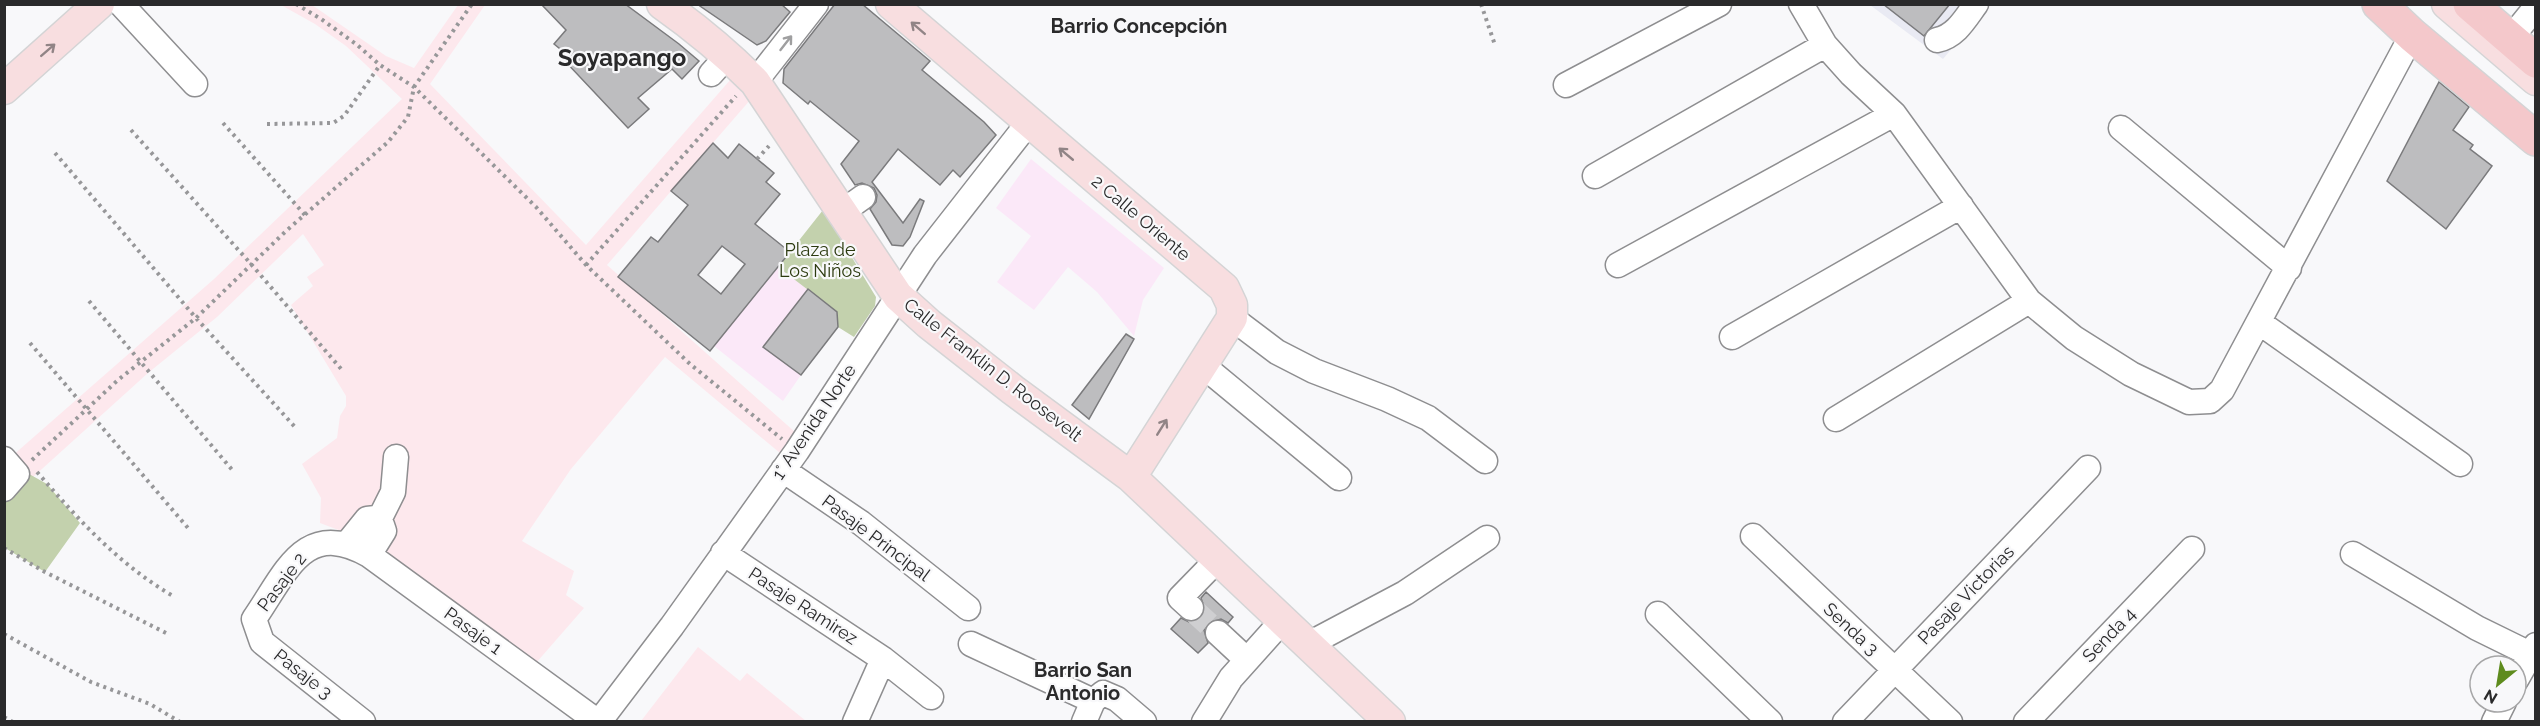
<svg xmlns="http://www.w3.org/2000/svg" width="2540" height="726" font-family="Raleway,sans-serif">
	<rect width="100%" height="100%" fill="#f8f8fa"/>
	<path fill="#fde8ed" d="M281,5H312L386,56L414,68L458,5H485L430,84L586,245L731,79L751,99L607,265L795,432L780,453L665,357L571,469L522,541L574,571L566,595L584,608L536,663L349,534L320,523L321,498L302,464L337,438L340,416L346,406V396L291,305L313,286L307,277L324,265L303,234L217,317L148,373L32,478L11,457L214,279L402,99L346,46L315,24Z
		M698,647L740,681L747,673L806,721H641Z"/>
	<path fill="#e9eaf3" d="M1870,5H1988L1943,59Z"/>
	<path fill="#fbe8f8" d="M1031,159L1164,268L1143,300L1134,336L1097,292L1068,267L1034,310L997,282L1031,236L996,208Z
		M778,267L808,289L764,347L801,375L783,401L714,346Z"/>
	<path fill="#c3d1ad" d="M823,210L876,297L875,306L854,337L838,327L837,312L778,267Z
		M22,470L47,484L80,523L45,572L5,548V489Z"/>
	<path fill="#bdbdbf" stroke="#7a7a7c" stroke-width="1.5" fill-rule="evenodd" d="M541,4H625L679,44L699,61L682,79L672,69L638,98L649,109L628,128L562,58L565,53L554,44L566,30Z
		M697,4H781L790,12L766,41L757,45Z
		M835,4H862L893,30L930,61L922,70L984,122L996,135L960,177L953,170L940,185L898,149L872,182L903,223L920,199L924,201L910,237L903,246L892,245L870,209L876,202L877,195L874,188L862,183L855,185L841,164L859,141L810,101L808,104L783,83L784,69Z
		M1883,4H1950L1924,36Z
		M2439,82L2469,107L2453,130L2473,145L2470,149L2492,166L2446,229L2387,181Z
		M713,143L728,158L739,144L774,173L766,182L780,194L755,224L790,252L710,351L618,277L651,237L658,242L688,205L671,191ZM722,246L745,264L721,294L698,275Z
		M808,289L837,312L838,327L801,375L763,347Z
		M1126,334L1134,339L1089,419L1072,405Z
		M1206,592L1233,617L1228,623L1221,619L1208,623L1204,630L1208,643L1198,653L1171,629L1181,618L1189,622L1201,618L1205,610L1201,598Z"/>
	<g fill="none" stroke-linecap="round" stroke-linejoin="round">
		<path stroke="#cfcfd1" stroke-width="24" stroke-dasharray="24 12" stroke-linecap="butt" d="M1191,608L1218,633"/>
		<g stroke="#8e8e90" stroke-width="27">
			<path id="minor" d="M121,4L195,84
				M1801,4L1825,45L1851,74L1894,114L2029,301L2074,338L2131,374L2189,402L2210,401L2222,390L2412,35
				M2510,39L2536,7
				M1937,40C1956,36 1965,19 1976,4
				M711,74L728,55
				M755,82L816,4
				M1566,85L1719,4
				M2121,128L2289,268
				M1595,176L1825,45
				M842,212L863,197
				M1618,265L1894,114
				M1232,318L1277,352L1314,371L1387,399L1428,418L1485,461
				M2260,323L2460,464
				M1732,337L1961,206
				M1201,364L1339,478
				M1836,419L2029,301
				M4,459L17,474L4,489
				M783,470L861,523L968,608
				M379,520L393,492L396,457
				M1753,536L1950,722
				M346,545L367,519L376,518L382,525L384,531L369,555
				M723,553L883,659L931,697
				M2353,554L2477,628L2536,657
				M1191,608L1180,598L1218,559
				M1658,614L1770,722
				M1218,633L1247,660
				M971,644L1093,701
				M1307,645L1405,593L1487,538
				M2516,680L2536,645
				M363,722L262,642L254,619C286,573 304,518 369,555L598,722
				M599,722L672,626L797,451L925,255L1029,122
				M855,722L883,659
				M1084,722L1093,701L1103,693L1117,699L1144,722
				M1204,722L1231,678L1282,621
				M1845,722L2088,468
				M2026,722L2192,549
				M2494,722L2504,702"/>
		</g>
		<g stroke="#d4d4d5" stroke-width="33">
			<path id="major" d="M662,4C696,28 726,53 755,82L898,296L929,324L1013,390L1131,477L1390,722
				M891,4L1224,288L1232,305V318L1131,477
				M2447,4L2536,80
				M4,89L99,4"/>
		</g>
		<g stroke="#d4d4d5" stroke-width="36">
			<path id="highway" d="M2379,4L2412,35L2536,139
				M2470,4L2536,61"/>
		</g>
		<path stroke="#979799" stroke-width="4" stroke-dasharray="3 4.5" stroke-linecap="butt" d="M296,4L321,19L356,44L380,65L414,87L536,207L586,265L690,364L782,439
			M1481,4L1495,45
			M223,123L305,215
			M267,124L333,123L344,116L380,65
			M131,130L251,264L342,370
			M55,153L196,318L295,427
			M757,159L769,146
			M586,265L736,96
			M89,301L234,472
			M30,343L188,528
			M32,460L118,380L196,318L286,231L388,142L408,117L414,87L472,4
			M37,472C78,519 118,564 173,596
			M4,548L45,572L166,633
			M4,634L91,682L150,704L180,722
			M4,717L13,722"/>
		<use href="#minor" stroke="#fff" stroke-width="24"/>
		<use href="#major" stroke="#f8dee0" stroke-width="30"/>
		<use href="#highway" stroke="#f4c8cb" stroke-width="33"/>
	</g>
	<defs><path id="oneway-shaft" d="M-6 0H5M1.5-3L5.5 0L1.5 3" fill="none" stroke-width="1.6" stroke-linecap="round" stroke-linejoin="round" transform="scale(1.5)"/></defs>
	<g stroke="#918486">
		<use href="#oneway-shaft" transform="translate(918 28) rotate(-139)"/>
		<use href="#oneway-shaft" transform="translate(48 50) rotate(-41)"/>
		<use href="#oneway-shaft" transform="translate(1066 154) rotate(-140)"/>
		<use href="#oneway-shaft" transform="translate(1162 427) rotate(-58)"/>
	</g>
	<use stroke="#9f9fa0" href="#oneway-shaft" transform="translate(786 43) rotate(-52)"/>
	<g text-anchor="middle" stroke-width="4.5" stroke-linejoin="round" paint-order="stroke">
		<g font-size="18" fill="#2a2a2b" stroke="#f8f8fa">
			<text transform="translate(1141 218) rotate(40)" y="6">2 Calle Oriente</text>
			<text transform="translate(993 370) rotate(38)" y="6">Calle Franklin D. Roosevelt</text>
			<text transform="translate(814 422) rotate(-56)" y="6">1° Avenida Norte</text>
			<text transform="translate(876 538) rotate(37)" y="6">Pasaje Principal</text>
			<text transform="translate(282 582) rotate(-53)" y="6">Pasaje 2</text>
			<text transform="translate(1966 595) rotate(-46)" y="6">Pasaje Victorias</text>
			<text transform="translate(803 606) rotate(33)" y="6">Pasaje Ramirez</text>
			<text transform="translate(1851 629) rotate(43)" y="6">Senda 3</text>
			<text transform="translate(473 631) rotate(36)" y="6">Pasaje 1</text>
			<text transform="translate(2109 635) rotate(-46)" y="6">Senda 4</text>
			<text transform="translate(303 674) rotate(38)" y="6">Pasaje 3</text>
		</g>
		<g font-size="18" fill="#2c3a0f" stroke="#f8f8fa">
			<text x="820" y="256">Plaza de<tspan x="820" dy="21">Los Niños</tspan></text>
		</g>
		<g font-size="20" font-weight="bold" fill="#2a2a2b" stroke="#f8f8fa">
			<text x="1139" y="33">Barrio Concepción</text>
			<text x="1083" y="677">Barrio San<tspan x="1083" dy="23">Antonio</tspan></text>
		</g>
		<g font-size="24" font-weight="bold" fill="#2a2a2b" stroke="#f8f8fa">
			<text x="622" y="66">Soyapango</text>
		</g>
	</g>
	<rect width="2540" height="726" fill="none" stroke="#2a2a2b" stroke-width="12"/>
	<g transform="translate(2498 684) rotate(210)"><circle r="28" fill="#f8f8fa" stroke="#a6a6a7" stroke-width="1.5"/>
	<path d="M0-4.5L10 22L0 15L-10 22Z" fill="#5e8b1d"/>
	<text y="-9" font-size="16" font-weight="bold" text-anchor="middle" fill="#2a2a2b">N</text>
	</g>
</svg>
